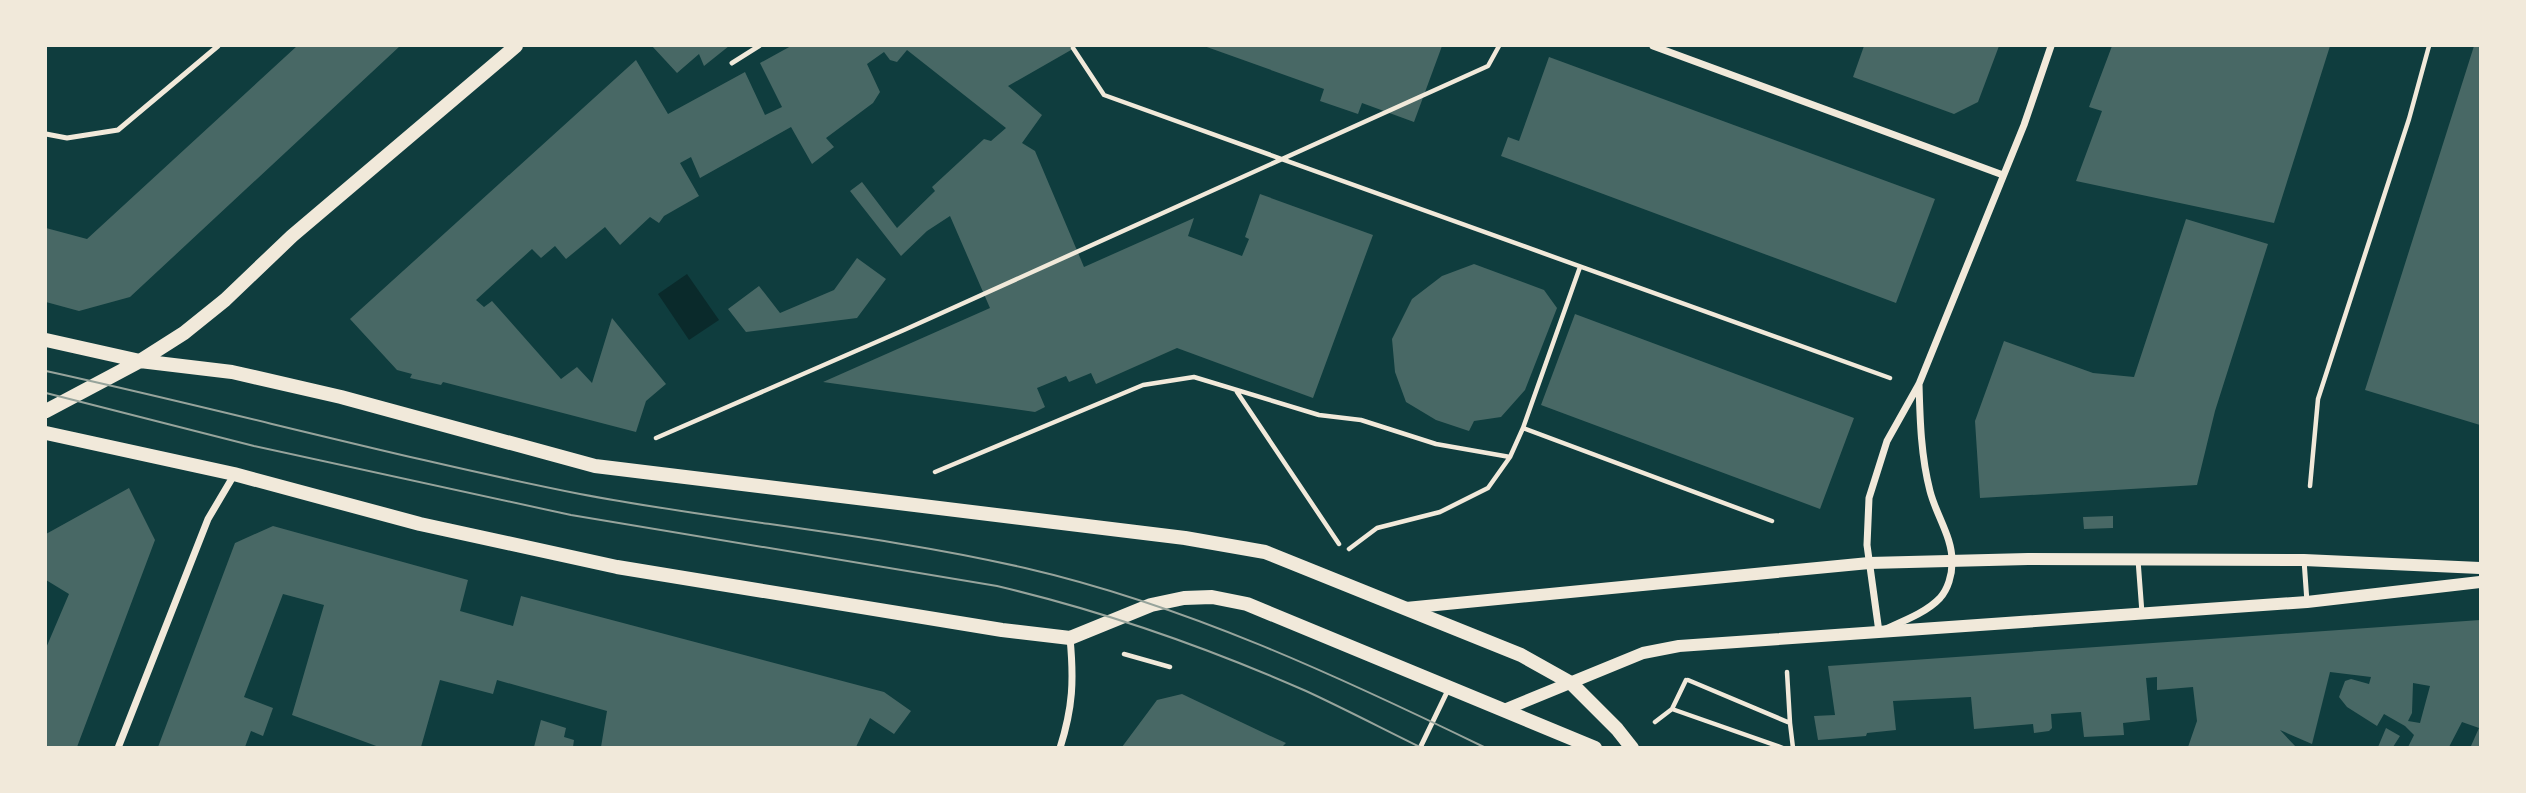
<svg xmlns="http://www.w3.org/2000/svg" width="2526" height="793" viewBox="0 0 2526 793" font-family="Figtree,sans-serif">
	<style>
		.water { fill: #0a2a2b }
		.building { fill: #486865; fill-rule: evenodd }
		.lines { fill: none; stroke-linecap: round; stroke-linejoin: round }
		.path { stroke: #f1e9da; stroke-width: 4.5 }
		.service { stroke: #f1e9da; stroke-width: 5 }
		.minor { stroke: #f1e9da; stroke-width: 7 }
		.tertiary { stroke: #f1e9da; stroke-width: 12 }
		.secondary { stroke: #f1e9da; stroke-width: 14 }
		.tram { stroke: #97a49c; stroke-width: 2 }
	</style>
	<rect width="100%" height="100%" fill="#0f3d3e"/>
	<path class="water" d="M687,274l32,46 -30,20 -31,-46z"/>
	<path class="building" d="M297,46h103l-270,251 -51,14 -33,-9v-74l41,11z
		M652,46h77l-25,20 -5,-12 -22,19z
		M791,46h287l-70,40 34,29 -20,28 13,8 49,116 110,-49 -6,18 54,20 7,-17 -4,-2 15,-43 113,41 -60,163 -136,-50 -81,36 -5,-11 -22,9 -3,-6 -29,12 8,19 -10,5 -212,-30 167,-74 -40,-92 -23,15 -26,25 -51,-65 12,-9 35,46 38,-37 -3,-4 52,-48 7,2 15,-13 -99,-78 -10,12 -7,-2 -6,-8 -17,12 13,28 -7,11 -47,35 8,9 -22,17 -21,-37 -91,51 -9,-21 -11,6 19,33 -35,20 -5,7 -9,-6 -30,28 -15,-18 -39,32 -11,-13 -14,12 -9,-9 -56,51 8,7 8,-6 69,78 16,-12 15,16 20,-65 54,66 -20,17 -10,31 -193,-50 -2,3 -31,-7 2,-4 -15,-4 -47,-51 286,-259 32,54 77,-42 20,43 17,-8 -22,-44z
		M1204,46h238l-28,76 -52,-19 -4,11 -38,-13 4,-12z
		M1864,46h135l-21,56 -24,12 -101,-37z
		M2112,46h218l-56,177 -198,-42 26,-70 -13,-4z
		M2474,46h6v379l-115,-35z
		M1549,57l386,142 -39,104 -395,-147 7,-19 11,4z
		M2186,219l82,25 -53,167 -18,74 -217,13 -5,-77 29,-80 89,32 41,4z
		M857,258l29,21 -29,39 -111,14 -18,-23 31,-23 21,27 54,-23z
		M1474,264l70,26 13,18 -32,82 -24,27 -27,4 -5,10 -33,-11 -30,-18 -11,-30 -3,-33 20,-40 30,-23z
		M1575,314l279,104 -34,91 -279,-104z
		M129,488l26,52 -78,207h-31v-99l23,-54 -23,-14v-46z
		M2113,516v12l-29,1 -1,-12z
		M273,526l195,54 -8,31 53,15 8,-30 363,96 27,19 -17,23 -24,-16 -14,29h-255l6,-36 -110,-31 -4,14 -53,-14 -19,67h-42l-87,-32 32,-110 -41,-11 -39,103 29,11 -10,28 -12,-5 -6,16h-87l77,-204z
		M2480,620v127l-9,-1 8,-18 -17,-6 -13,25h-41l6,-12 -9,-9 -21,-12 -7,12 -30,-19 -8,-10 6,-16 6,-2 18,5 2,-7 -41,-5 -18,72 -32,-14 16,17h-108l9,-26 -4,-34 -36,3v-13l-11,1 4,42 -27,3 1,12 -40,2 -3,-25 -30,2 1,14 -3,3 -15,2 -1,-9 -59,5 -3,-32 -78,4 3,29 -29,3 -1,3 -48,4 -4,-24 21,-1 -7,-49zM2413,683l17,3 -10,37 -12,-2 4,-8z
		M1182,694l82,39 22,10 -4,4h-160l35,-47z
		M541,720l25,8 -2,9 10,3 -1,7h-39z
		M2386,728l14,8 -7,11h-15z"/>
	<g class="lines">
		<path class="path" d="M1073,48l31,47 786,283
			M1237,392l102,152
			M1523,428l57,-161
			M656,438l248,-108 584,-264 11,-20
			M935,472l208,-87 51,-8 125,38 42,5 75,24 74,13 13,-29 249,93
			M2310,486l8,-87 91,-280 20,-73
			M1349,549l28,-21 63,-16 48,-24 22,-31
			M1124,654l46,13
			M1787,672l3,51
			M1688,680l102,43 3,25
			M1672,709l14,-29
			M1655,722l17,-13 111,39"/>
		<path class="service" d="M732,63l27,-17
			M46,134l21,4 51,-8 100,-84
			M2138,560l4,53
			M2304,560l3,42
			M1420,748l28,-58"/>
		<path class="minor" d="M1653,46l350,129
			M1919,384c1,37 2,72 11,107 6,24 23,47 22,72 0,12 -4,26 -12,35 -15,16 -42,25 -61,34l-12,-87 2,-47 18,-57 32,-57 105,-259 27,-79
			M118,748l90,-229 26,-44
			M1060,748c13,-41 14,-68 10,-110"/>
		<path class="tertiary" d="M1406,608l463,-45 159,-4 276,1 176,8
			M1504,710l139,-57 36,-7 628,-44 173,-20"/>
		<path class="secondary" d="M46,340l94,21 92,11 109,25 254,69 590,72 80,14 256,103 50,28 46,46 15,19
			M46,411l94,-50 44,-28 41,-33 67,-64 224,-190
			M46,433l188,41 186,50 197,43 385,63 68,8 81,-33 33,-7 28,-1 35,7 348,144"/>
		<path class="tram" d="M46,371c178,39 354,87 534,123 147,28 298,40 445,74 160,37 313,108 461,180
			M46,393l208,53 317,69 426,71c106,25 209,61 309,105 39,18 77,38 116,57"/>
	</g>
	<rect width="2526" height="793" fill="none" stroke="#f1e9da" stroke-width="94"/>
</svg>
